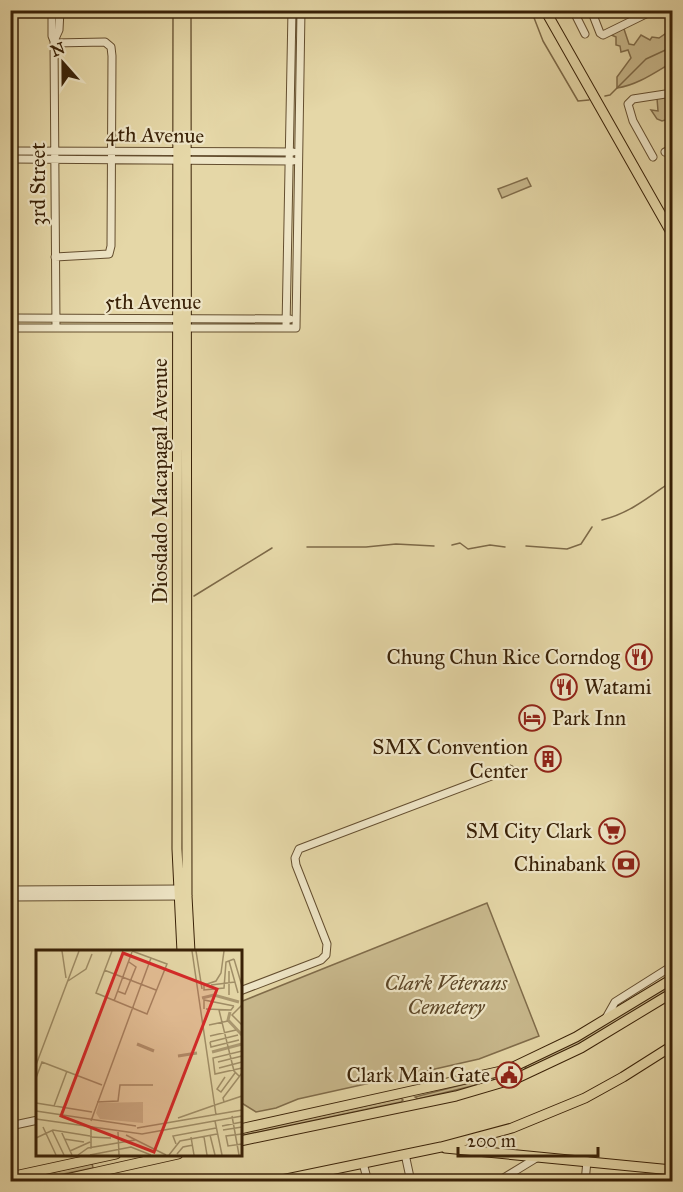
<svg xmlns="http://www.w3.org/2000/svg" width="683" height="1192" viewBox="0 0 683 1192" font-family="'IM FELL Great Primer',serif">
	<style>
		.green { fill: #c8b88c; stroke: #806c4a; stroke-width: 1.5 }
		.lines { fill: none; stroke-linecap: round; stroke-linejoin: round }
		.stream { stroke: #7d6947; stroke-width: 1.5 }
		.minor-casing { stroke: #644e2f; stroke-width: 9 }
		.major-casing { stroke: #392107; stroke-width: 11 }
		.minor { stroke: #eee5c6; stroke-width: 7 }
		.major { stroke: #e5d7a7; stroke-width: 9 }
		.labels { text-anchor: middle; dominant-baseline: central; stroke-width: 4.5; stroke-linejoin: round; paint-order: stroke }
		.street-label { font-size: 21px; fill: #392107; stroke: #eee5c6 }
		.poi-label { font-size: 21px; fill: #392107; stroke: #eee5c6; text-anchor: end }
		.park-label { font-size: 21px; font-style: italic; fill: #5d4728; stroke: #eee5c6 }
		.inset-river { fill: none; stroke: #ab9971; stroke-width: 3 }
		.inset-road { fill: none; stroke: #a08e67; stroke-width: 1.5 }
		.view { fill: #d62828; fill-opacity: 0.15; stroke: #d62828; stroke-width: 3 }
		.inset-edge { fill: none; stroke: #392107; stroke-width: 3 }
	</style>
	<rect width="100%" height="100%" fill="#e5d7a7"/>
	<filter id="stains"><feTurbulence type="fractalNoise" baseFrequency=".00333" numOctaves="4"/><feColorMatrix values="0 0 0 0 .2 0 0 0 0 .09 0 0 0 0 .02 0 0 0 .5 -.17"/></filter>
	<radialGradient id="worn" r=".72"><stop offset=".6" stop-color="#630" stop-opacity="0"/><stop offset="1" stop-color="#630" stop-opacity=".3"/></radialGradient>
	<path class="green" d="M623,26l6,18 5,1 7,-10 9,5 2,-3 7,1 6,-4 5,-1 2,2v31l-1,-3c-17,10 -34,22 -54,25v-11l14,-19 -3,-8 -7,2 -1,-6 -4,-1v-8l-7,-3z
		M667,95l2,16 3,7 -10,3 -5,-2 -6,-9 7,1 -1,-13z
		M527,178l4,8 -29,12 -4,-9z
		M487,903l52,133 -60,23 -66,15 -20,8 -5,-3 -90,20 -22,9 -20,4 -16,-10v-100z
		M672,981v7l-105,64 -42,17 1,-4c52,-22 99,-54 146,-84z
		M492,1077l2,2 -1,2 -75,18 -3,-2z
		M401,1098l2,2 -2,2 -161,34v-3z
		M92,1163l1,5 -64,13 -18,1z"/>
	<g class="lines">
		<path class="stream" d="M531,10l12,31 35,60 11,-1
			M605,96l5,-1 36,-36 26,-12
			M602,520c28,-7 47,-23 70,-39
			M452,545l8,-2 8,6 22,-4 15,2
			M526,546l41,3 14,-5 11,-17
			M307,547h59l30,-3 38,2
			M194,596l78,-48"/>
		<g class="minor-casing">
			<path id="minor" d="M52,10v26l2,5 2,286
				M573,10l12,24
				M591,10l9,23 3,2 51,-25
				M54,41l5,-11 1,-20
				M54,43l51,-1 6,5 1,9 -1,190 -2,8 -54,3
				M10,151l283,1
				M665,152l7,-3
				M653,157l-20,-36 -5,-17 5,-5 39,-6
				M10,159l283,2
				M10,318l280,1
				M10,328h286l5,-318
				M286,328l6,-318
				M10,890l171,-1
				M10,897l172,-1
				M240,991l81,-31 5,-5 1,-11 -31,-79 -1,-7 4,-9 211,-80
				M606,1018l9,-16 57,-36
				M10,1126l28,-6
				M405,1154l6,28
				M363,1163l5,19
				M497,1182l41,-25
				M585,1182l2,-21"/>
		</g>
		<g class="major-casing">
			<path id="major" d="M178,10l-1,839 5,103
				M186,10l1,886 3,56
				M545,10l127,224
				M509,1069l67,-32 96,-58
				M513,1080l68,-32 91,-55
				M240,1129l266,-59
				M240,1141l216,-45 54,-16
				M445,1148l227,22
				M10,1177l106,-23
				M53,1182l125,-28
				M272,1182l169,-35 71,-19 73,-30 38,-21 49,-31"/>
		</g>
		<use href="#minor" class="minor"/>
		<use href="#major" class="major"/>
	</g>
	<defs>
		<g id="restaurant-ring" transform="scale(1.35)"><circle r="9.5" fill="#eee5c6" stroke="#8f2418" stroke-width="1.5"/><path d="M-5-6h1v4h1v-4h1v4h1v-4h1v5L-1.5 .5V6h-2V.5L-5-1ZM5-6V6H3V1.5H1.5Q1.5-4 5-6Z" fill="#8f2418"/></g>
		<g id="hotel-ring" transform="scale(1.35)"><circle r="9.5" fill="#eee5c6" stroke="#8f2418" stroke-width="1.5"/><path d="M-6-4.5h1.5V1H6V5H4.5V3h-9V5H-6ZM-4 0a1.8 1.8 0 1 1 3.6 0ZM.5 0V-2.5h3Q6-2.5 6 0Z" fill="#8f2418"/></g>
		<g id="building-ring" transform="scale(1.35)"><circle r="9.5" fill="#eee5c6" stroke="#8f2418" stroke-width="1.5"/><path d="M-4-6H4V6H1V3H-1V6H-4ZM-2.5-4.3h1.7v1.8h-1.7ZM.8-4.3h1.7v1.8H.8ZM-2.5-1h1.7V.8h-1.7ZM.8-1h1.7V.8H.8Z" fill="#8f2418"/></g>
		<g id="supermarket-ring" transform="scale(1.35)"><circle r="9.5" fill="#eee5c6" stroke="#8f2418" stroke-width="1.5"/><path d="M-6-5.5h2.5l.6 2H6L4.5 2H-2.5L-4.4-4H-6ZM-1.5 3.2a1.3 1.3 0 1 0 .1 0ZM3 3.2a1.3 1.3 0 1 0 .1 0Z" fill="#8f2418"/></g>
		<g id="bank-ring" transform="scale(1.35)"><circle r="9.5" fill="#eee5c6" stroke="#8f2418" stroke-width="1.5"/><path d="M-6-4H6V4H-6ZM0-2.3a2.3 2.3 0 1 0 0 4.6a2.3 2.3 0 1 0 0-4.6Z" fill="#8f2418"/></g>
		<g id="civic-ring" transform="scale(1.35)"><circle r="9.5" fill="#eee5c6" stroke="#8f2418" stroke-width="1.5"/><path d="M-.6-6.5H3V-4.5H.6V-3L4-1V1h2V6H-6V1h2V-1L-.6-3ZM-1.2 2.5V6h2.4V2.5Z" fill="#8f2418"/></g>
	</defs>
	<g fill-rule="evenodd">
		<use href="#restaurant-ring" x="639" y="657"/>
		<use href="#restaurant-ring" x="564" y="687"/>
		<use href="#hotel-ring" x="532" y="718"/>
		<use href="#building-ring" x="548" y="759"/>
		<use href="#supermarket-ring" x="612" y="831"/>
		<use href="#bank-ring" x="626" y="864"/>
		<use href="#civic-ring" x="509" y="1075"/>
	</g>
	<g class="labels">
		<g class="street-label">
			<text transform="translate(155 135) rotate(1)">4th Avenue</text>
			<text transform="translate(38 184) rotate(-90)">3rd Street</text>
			<text x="153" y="302">5th Avenue</text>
			<text transform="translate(160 481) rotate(-90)">Diosdado Macapagal Avenue</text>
		</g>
		<g class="poi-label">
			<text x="620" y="657">Chung Chun Rice Corndog</text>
			<text x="584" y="687" text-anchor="start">Watami</text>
			<text x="552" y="718" text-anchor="start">Park Inn</text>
			<text x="528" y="747">SMX Convention<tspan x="528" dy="24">Center</tspan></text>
			<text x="592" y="831">SM City Clark</text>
			<text x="606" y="864">Chinabank</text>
			<text x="490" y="1075">Clark Main Gate</text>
		</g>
		<g class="park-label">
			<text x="446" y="983">Clark Veterans<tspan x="446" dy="24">Cemetery</tspan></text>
		</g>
	</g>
	<g transform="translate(36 950)">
		<rect width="206" height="206" fill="#e5d7a7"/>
		<path d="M107,152v21l-43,-4 -4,-6 3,-10z" fill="#c8b88c"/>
		<path class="inset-river" d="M166,48l12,-3 25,7M194,62l-2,8 14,15M101,94l17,7M176,102l30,-8M142,106l19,-3"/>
		<path class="inset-road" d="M26,1l4,27M76,1l-16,42 51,21 20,-50 -16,-6M156,1l24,164M160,1l6,38M188,1l-3,22 -5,8 -12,4v5l20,-2 2,-26 8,-3M198,9l8,27M193,11l9,32M68,20l52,20M193,21v24M32,31l18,-12 6,-15M175,35l24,-3M81,41l8,3 11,-27 -7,-5M78,51l18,-49M206,55l-10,10 10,10M168,59v-9l30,6M170,59l25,1 3,-4M183,60l15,61 5,5M173,75l19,-4M174,86l26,-6M174,92l1,5 28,-7M174,92l28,-7M206,101l-29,7 2,16 27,-6M182,112l24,-6M0,115l43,-114M183,118l23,-6M189,127l-8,12 4,3 14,-19M0,128l6,-16 60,23M61,152l21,-1 2,-16h33M188,152l-1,-4 19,-25M0,153l56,9M179,155l27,-9M18,156l13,-35M0,161l100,15M196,166l7,39M142,168l37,-13M0,169l106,15 100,-18M55,171l60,-163 -19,-7M179,171l7,34M186,176l20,-4M7,177l13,28M101,178l105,-18M16,180l12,25M187,180l19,-3M25,181l11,24M82,182l1,23M206,184l-16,2 2,10 14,-2M90,185l40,20M174,185l5,20M54,187l21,1M155,187l3,18M168,187l3,18M0,188l17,-8 37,6M28,189l20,3M140,194l-3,-8 43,-8M55,199v-21M34,201l20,-9M141,204l6,-7 10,-2M42,205l10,-7 47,-8M54,205l41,-8 20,8M133,205l11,-14 37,-7"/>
		<path class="view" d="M87,3l94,36 -63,163 -93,-36z"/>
		<rect width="206" height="206" class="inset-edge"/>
	</g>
	<rect width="683" height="1192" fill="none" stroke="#e5d7a7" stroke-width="36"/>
	<rect x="12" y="12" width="659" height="1168" fill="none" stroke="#392107" stroke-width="3"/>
	<rect x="18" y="18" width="647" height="1156" fill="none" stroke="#392107" stroke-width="1.5"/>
	<g transform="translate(63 63) rotate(339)" stroke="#eee5c6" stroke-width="4.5" paint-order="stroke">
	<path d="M0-4.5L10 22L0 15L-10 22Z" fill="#392107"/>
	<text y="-9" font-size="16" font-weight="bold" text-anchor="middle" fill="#392107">N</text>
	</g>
	<path d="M458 1147v9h140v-9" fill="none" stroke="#392107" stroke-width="3"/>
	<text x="467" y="1147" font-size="18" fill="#392107" stroke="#eee5c6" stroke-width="4.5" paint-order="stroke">200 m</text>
	<rect width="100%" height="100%" filter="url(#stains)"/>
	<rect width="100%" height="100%" fill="url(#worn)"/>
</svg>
